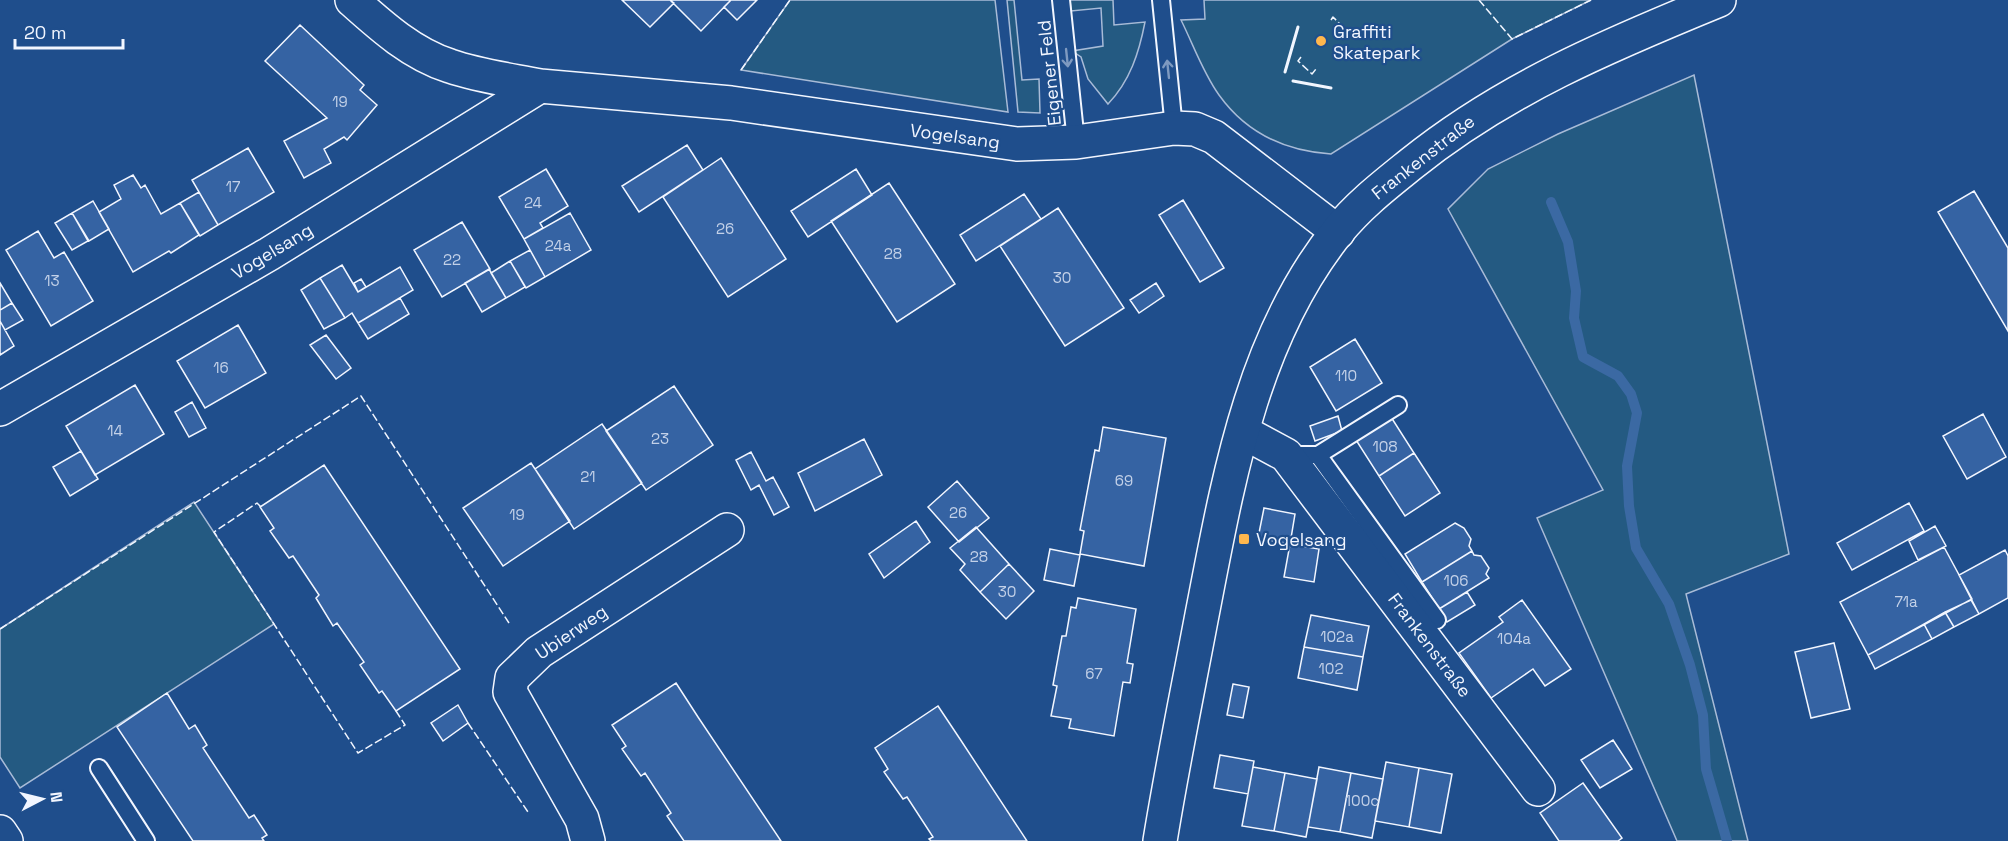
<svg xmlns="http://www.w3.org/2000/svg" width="2008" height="841" viewBox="0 0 2008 841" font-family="'Space Grotesk',sans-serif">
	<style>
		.green { fill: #245a82; stroke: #a8bbd7; stroke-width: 1.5 }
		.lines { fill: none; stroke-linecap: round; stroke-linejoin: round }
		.stream { stroke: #3b69a3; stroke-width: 10 }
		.building { fill: #3563a3; stroke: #f2f6ff; stroke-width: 1.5 }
		.lane-casing { stroke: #f2f6ff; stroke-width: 20 }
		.street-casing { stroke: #f2f6ff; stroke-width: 36 }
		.secondary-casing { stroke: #f2f6ff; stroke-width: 36 }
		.lane { stroke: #1f4e8c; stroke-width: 16 }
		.street { stroke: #1f4e8c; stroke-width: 33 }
		.secondary { stroke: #1f4e8c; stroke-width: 33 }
		.fence { stroke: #f2f6ff; stroke-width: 1.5; stroke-dasharray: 8 3; stroke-linecap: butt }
		.wall { stroke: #f2f6ff; stroke-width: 3 }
		.oneway { stroke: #7e9ac0 }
		.poi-dot { fill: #ffb74d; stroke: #1f4e8c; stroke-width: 2 }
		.labels { text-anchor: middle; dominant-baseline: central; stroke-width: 4.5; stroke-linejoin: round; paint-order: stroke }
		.number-label { font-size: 15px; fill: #c3d1e8 }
		.poi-label { font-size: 18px; fill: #f2f6ff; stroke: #1f4e8c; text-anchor: start }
		.street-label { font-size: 18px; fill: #f2f6ff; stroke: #1f4e8c }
	</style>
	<rect width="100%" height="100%" fill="#1f4e8c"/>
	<path class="green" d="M790,0h205l13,112 -267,-42z
		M1007,0h7l8,80 17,-1 1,34 -22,-1z
		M1070,0h43l1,25 31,-3c-6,31 -15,59 -37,82l-20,-25 -7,-22 -9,-6 31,-5 -2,-38 -30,3z
		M1204,0h387l-79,39 -181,115c-46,-3 -84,-20 -112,-59 -16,-22 -26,-51 -38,-75l24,-1z
		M1694,75l95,479 -103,40 62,247h-71l-140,-323 66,-28 -155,-281 40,-40 70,-35z
		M194,502l80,122 -254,164 -20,-31v-128z"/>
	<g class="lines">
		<path class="stream" d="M1551,202l17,40 8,49 -2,27 9,39 35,19 13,18 6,19 -10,53 2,40 7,42 33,56 21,61 13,50 3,54 21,72"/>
	</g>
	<path class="building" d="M622,0h48l4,3 -24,24z
		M670,0h61l-30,31z
		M731,0h26l-20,20 -13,-13z
		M300,25l64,60 -4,5 17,15 -30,35 -3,-3 -20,12 7,14 -27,15 -20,-37 43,-23 -62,-57z
		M687,145l16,25 -64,42 -17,-26z
		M248,148l26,44 -56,33 -26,-45z
		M721,158l65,101 -58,38 -65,-100z
		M546,169l22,37 -28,17 3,5 -19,11 -25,-42z
		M856,169l16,26 -64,42 -17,-26z
		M133,175l8,13 4,-3 16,29 19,-11 19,32 -28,18 -2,-2 -36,21 -34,-60 22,-13 -7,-14z
		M889,183l66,101 -58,38 -66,-101z
		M1974,191l34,57v83l-70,-119z
		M199,192l19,33 -18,11 -20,-33z
		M1024,194l17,25 -65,42 -16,-26z
		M1183,200l41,68 -24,14 -41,-67z
		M93,201l16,28 -20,12 -17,-28z
		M1058,208l66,100 -59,38 -65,-100z
		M72,213l16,28 -16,9 -17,-27z
		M570,213l21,37 -46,27 -21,-38z
		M462,222l28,47 -48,28 -28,-47z
		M38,231l16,27 10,-6 29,49 -42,25 -45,-76z
		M530,250l15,27 -19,11 -16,-27z
		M510,261l15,26 -19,11 -15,-25z
		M342,265l16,27 42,-25 13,23 -55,33 -6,-10 -7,5 -25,-40z
		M489,269l17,29 -24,14 -17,-29z
		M320,278l25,40 -21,11 -23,-39z
		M361,279l5,8 -8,5 -4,-9z
		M0,283l12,20 -12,7z
		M1156,283l8,13 -25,17 -9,-13z
		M400,298l9,16 -41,25 -10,-16z
		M12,303l11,17 -18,10 -5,-9v-11z
		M0,321l14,25 -14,9z
		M238,325l28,48 -61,35 -28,-47z
		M326,335l25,33 -15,11 -26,-34z
		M1355,339l27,44 -46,28 -26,-44z
		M135,385l29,49 -69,41 -29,-49z
		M674,386l39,59 -67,45 -40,-59z
		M192,402l14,26 -17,9 -14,-25z
		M1983,414l23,43 -39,22 -24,-43z
		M1338,416l4,15 -27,10 -5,-15z
		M1391,417l23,36 -35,23 -23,-36z
		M602,424l40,59 -68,46 -39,-60z
		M1103,427l63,11 -22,128 -64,-12 4,-23 -4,-1 15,-80 4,1z
		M864,439l18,36 -67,36 -17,-38z
		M81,451l17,28 -28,17 -17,-29z
		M751,452l15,29 7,-4 16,30 -15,8 -15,-30 -8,5 -15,-30z
		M1414,453l26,40 -35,23 -26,-40z
		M531,463l39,58 -67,45 -40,-58z
		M324,465l136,204 -64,42 -14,-20 -3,2 -19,-28 4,-3 -27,-39 -4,3 -17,-28 3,-3 -26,-39 -4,2 -19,-27 4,-3 -14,-21z
		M957,481l32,37 -30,24 -31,-35z
		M1909,503l15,28 -72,39 -15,-27z
		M1264,508l31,6 -5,30 -32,-6z
		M916,521l14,21 -46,36 -15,-24z
		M1455,523l9,5 7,11 -2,7 3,5 -50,31 -17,-28z
		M1935,526l11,20 -28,14 -9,-19z
		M976,527l33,37 -29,28 -20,-22 5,-6 -15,-16z
		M1290,544l29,5 -5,33 -30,-5z
		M1944,547l28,52 -104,56 -28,-53z
		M1050,549l30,6 -6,31 -30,-6z
		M2005,550l3,6v42l-29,16 -20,-39z
		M1472,551l2,4 7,1 8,12 -3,6 3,4 -50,31 -17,-27z
		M1009,564l25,27 -28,28 -26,-27z
		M1467,592l8,13 -28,17 -8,-13z
		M1078,598l58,11 -9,54 6,1 -3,19 -7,-1 -9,54 -45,-8 2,-9 -20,-3 6,-30 -4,-1 9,-49h4l5,-29 5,1z
		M1522,600l49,69 -26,17 -12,-17 -42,29 -32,-45 44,-31 -4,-5z
		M1971,600l8,14 -25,13 -9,-15z
		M1945,612l9,15 -22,12 -8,-15z
		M1311,615l58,11 -6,31 -59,-10z
		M1924,624l8,15 -57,30 -7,-14z
		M1834,643l16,66 -39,9 -16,-66z
		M1304,647l59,10 -6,33 -59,-12z
		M676,683l22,34 83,124h-97l-17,-25 4,-3 -26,-40 -4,3 -19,-27 4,-3 -14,-21z
		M1233,684l16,3 -6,31 -16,-3z
		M167,693l22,36 6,-4 12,20 -4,3 46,70 5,-3 13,20 -5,3 2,3h-71l-76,-114z
		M458,705l10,18 -25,18 -12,-18z
		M938,706l22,33 67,102h-96l-2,-2 4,-2 -26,-40 -4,2 -19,-27 4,-3 -13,-21z
		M1613,740l19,29 -32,19 -19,-28z
		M1220,755l34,6 -6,33 -34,-6z
		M1386,762l33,6 -10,59 -34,-6z
		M1253,767l32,6 -11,58 -32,-5z
		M1319,767l32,6 -11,59 -32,-5z
		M1419,768l33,6 -11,59 -32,-6z
		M1285,773l32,6 -11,58 -32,-6z
		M1351,773l32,6 -11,59 -32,-6z
		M1583,783l39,55 -4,3h-59l-19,-28z"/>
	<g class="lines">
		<g class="lane-casing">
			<path id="lane" d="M1061,0l15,142
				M1161,0l13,128
				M1286,455h32l119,165
				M1318,455l80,-50
				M99,768l47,73"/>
		</g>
		<g class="street-casing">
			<path id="street" d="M352,0c29,26 60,54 98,66 29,10 60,14 90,20
				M0,409l269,-155 271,-168 191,17 286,41 59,-2 98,-14 21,1 19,8 124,95
				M1243,432l43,23 252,334
				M0,832l6,9
				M588,841l-6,-22 -72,-127 2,-14 27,-26 188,-122"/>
		</g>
		<g class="secondary-casing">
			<path id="secondary" d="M1160,841c12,-74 27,-147 41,-221 26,-133 49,-280 137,-389 21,-26 47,-46 73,-67 93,-75 198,-119 308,-164"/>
		</g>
		<use href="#lane" class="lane"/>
		<use href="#street" class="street"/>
		<use href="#secondary" class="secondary"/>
		<path class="fence" d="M1479,0l33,39 79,-39
			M1331,20l2,-3 15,15 -3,3
			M1301,57l-3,4 14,13 4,-5
			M741,70l49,-70
			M261,507l-4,-4 -43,29 144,221 47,-28 -9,-14
			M0,629l361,-233 148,227
			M468,723l60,89"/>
		<path class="wall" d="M1285,72l13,-45
			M1293,81l38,7"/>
	</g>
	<defs><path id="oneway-shaft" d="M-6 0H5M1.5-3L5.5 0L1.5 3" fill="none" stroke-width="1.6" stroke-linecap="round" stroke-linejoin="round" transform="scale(1.5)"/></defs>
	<g class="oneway">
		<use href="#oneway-shaft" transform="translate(1067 58) rotate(84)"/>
		<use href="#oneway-shaft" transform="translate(1168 69) rotate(-96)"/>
	</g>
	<g class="poi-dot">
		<circle cx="1321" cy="41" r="6"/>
		<rect x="1238" y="533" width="12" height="12" rx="3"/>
	</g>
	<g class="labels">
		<g class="number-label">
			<text x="340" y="101">19</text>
			<text x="233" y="186">17</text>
			<text x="533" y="202">24</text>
			<text x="725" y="228">26</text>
			<text x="558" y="245">24a</text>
			<text x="893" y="253">28</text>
			<text x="452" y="259">22</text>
			<text x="1062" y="277">30</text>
			<text x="52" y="280">13</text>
			<text x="221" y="367">16</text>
			<text x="1346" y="375">110</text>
			<text x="115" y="430">14</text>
			<text x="660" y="438">23</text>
			<text x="1385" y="446">108</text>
			<text x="588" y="476">21</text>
			<text x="1124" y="480">69</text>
			<text x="958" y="512">26</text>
			<text x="517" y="514">19</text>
			<text x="979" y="556">28</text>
			<text x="1456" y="580">106</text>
			<text x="1007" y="591">30</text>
			<text x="1906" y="601">71a</text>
			<text x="1337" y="636">102a</text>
			<text x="1514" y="638">104a</text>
			<text x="1331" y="668">102</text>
			<text x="1094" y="673">67</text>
			<text x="1362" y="800">100c</text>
		</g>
		<g class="poi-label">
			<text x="1333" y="31">Graffiti<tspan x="1333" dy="21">Skatepark</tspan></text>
			<text x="1256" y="539">Vogelsang</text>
		</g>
		<g class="street-label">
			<text transform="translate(1049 73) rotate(-96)">Eigener Feld</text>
			<text transform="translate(955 136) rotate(8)">Vogelsang</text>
			<text transform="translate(1423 157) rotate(-38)">Frankenstraße</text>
			<text transform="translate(272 251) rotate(-31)">Vogelsang</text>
			<text transform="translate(571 632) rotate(-34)">Ubierweg</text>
			<text transform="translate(1430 645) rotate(53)">Frankenstraße</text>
		</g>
	</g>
	<g transform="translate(42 799) rotate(83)" stroke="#1f4e8c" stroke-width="4.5" paint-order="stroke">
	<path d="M0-4.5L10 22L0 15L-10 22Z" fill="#f2f6ff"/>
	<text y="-9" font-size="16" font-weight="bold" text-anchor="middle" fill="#f2f6ff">N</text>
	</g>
	<path d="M15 39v9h108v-9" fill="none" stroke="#f2f6ff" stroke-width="3"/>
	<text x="24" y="39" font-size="18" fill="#f2f6ff" stroke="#1f4e8c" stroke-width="4.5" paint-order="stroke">20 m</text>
</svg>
